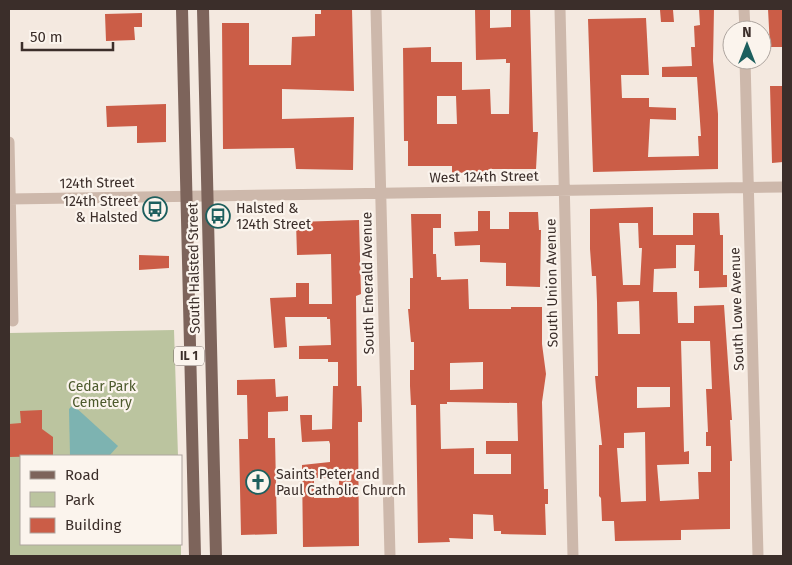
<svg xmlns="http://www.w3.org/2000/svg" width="792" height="565" viewBox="0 0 792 565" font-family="'Fira Sans',sans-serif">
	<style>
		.green { fill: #bbc49f }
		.water { fill: #7db3b1 }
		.building { fill: #cb5d47; fill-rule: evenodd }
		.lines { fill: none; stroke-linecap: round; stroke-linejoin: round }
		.street { stroke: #cdb8ab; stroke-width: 11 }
		.primary { stroke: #7d645b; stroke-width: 12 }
		.labels { text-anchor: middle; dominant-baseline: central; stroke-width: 4.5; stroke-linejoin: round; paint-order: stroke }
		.shield { fill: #fbf4ed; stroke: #756964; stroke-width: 1 }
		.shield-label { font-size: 12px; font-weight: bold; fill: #3b2e2a }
		.street-label { font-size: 14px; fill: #3b2e2a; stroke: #fbf4ed }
		.poi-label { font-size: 14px; fill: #3b2e2a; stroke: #fbf4ed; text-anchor: start }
		.park-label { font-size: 14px; fill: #4d5a2d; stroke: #fbf4ed }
	</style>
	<rect width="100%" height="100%" fill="#f4e9e0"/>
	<path class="green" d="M174,330l4,126h-157v88h160v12h-172v-223z"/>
	<path class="water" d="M73,405l45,41 -9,10h-39l-1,-47z"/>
	<path class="building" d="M321,9h31l2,82 -72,-2v30l72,-2 -1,53 -57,-1 -2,-21 -71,1 -1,-126h27v42h42l1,-28 23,-1v-22h6z
		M475,9h15v19l21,-1v-18h19l3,123h5l-2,37h-46v3l-38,1v-7h-44v-25h-4l-1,-93 28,-1v15h31v28l28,-1 1,25h18l1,-51h-4v-4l-30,1zM437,96h19l1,28h-20z
		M699,9h15l-1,52 5,53v55l-125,3 -5,-153 58,-1 3,57h-28l1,23h27v9l27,1v12l-26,-1 -2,38 51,-1 -1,-20h3l-4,-59h-35v-10l30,-1 -1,-19h4l-1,-21 6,-1z
		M768,9h15v38h-13z
		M660,10h13l1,12h-13z
		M142,13v14h-8l1,13 -29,1 -1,-27z
		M770,86h13v76l-11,1z
		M166,104v38l-29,1v-17l-30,1 -1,-21z
		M653,207v28h40v-22h26l1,22h3v40h4v12l-28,1v-17h-5l1,-26h-19v23l-22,1 -1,23h24l1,31h16v-17l30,-1 8,115h-2l2,41h-2v68l-49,1v10l-66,1 -1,-20h-12l-1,-23 -2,-2v-51h3l-6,-57 -1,-12h3l-1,-74 -1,-26h-4l-2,-27v-40zM619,223h19l1,25h3l-2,37h-17zM639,301l1,33h-22l-1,-32zM681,341h29l2,48h-6l2,43h-2v14h5v26h-13l1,27 -39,2 -3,-36 32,-1v-13l-5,1zM637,387h33v20l-33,1zM645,432l1,69 -25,1 -4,-54h7v-15z
		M478,211h12v18h19v-17h29l1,18h2l-1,57 -34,-1v-23l-26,-1v-17l-25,1 -1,-14 24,-1z
		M411,214h30v14h-8v26h3l1,23h4v3l27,-1 1,30h42v-2h31v37l4,30 -4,28 2,87h4v15h-3l1,31 -45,-1v-3h-7l-1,-16 -20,-1v25l-24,-1 1,4 -32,1 -2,-138h-5l-1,-19v-16h4v-28h-3l-3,-33h2v-31h3zM483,362v27l-33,1v-27zM447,402l70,1 1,38h-32v13h25v20h-37v-26l-33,1 -1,-45h7z
		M359,220l2,74 -5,2 1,90h4l1,25v11h-4l1,124 -56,1 -1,-82 28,-3v-18l-1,-3 -27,1 -2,-27h12v15l20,-1 1,-43h5v-24h-10v-3h-29v-13l32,-1 -1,-26h-3v-2h-42l2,30 -13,1 -4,-50 26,-1v-14h13v21h23l-1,-50 -34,1 -1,-33zM339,477v21h-25v-20z
		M139,255l30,1v12l-30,2z
		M275,379l1,18 12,-1v15l-20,1v26h7l2,96 -36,1 -2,-96h9l-1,-44h-10v-15z
		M42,410v19l11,8v19l-44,1v-33l12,-1 -1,-12z"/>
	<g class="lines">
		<path class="street" d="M376,9l14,547
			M560,9l13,547
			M744,9l1,21
			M745,60l13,496
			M9,142l4,179
			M9,199l774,-12"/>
		<path class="primary" d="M182,9l13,547
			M203,9l13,547"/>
	</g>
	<defs>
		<g id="bus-ring" transform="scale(1.25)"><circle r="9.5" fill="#fbf4ed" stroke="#1d5f5e" stroke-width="1.5"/><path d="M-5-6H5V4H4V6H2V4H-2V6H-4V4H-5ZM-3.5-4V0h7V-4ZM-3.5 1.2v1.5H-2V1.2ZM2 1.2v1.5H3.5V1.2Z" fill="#1d5f5e"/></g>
		<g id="church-ring" transform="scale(1.25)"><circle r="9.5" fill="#fbf4ed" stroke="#1d5f5e" stroke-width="1.5"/><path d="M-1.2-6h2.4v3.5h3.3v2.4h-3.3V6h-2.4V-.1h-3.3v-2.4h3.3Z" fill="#1d5f5e"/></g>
	</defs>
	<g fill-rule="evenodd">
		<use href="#bus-ring" x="155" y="209"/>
		<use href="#bus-ring" x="218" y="216"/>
		<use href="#church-ring" x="258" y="482"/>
	</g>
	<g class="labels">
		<rect class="shield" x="174" y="346.5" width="30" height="19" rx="4"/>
		<g class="shield-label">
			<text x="189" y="356">IL 1</text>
		</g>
		<g class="street-label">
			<text transform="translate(484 177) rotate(-1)">West 124th Street</text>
			<text transform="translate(97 183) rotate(-1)">124th Street</text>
			<text transform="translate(194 268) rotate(-91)">South Halsted Street</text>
			<text transform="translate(368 283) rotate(-91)">South Emerald Avenue</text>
			<text transform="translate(552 283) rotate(-91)">South Union Avenue</text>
			<text transform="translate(737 309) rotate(-92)">South Lowe Avenue</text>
		</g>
		<g class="poi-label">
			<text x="138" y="201" text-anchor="end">124th Street<tspan x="138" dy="16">&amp; Halsted</tspan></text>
			<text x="236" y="208">Halsted &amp;<tspan x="236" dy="16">124th Street</tspan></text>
			<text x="276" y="474">Saints Peter and<tspan x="276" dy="16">Paul Catholic Church</tspan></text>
		</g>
		<g class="park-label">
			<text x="102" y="386">Cedar Park<tspan x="102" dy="16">Cemetery</tspan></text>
		</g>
	</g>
	<rect width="792" height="565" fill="none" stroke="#3b2e2a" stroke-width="20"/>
	<rect x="20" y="455" width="162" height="90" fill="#fbf4ed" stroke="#aea59f"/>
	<rect x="30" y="471" width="25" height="8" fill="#7d645b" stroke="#aea59f"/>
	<text x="65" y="480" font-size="15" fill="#3b2e2a">Road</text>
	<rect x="30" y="492" width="25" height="15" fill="#bbc49f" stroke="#aea59f"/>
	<text x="65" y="505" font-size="15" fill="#3b2e2a">Park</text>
	<rect x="30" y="518" width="25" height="15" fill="#cb5d47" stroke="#aea59f"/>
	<text x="65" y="530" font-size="15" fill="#3b2e2a">Building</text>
	<g transform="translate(747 45)"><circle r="24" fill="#fbf4ed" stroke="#aea59f"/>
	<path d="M0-4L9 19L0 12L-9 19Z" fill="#1d5f5e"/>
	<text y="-8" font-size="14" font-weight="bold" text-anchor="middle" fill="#3b2e2a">N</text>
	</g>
	<path d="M22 42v8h91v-8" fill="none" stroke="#3b2e2a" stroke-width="2.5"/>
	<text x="30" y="42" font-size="15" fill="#3b2e2a" stroke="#fbf4ed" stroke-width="4" paint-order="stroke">50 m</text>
</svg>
